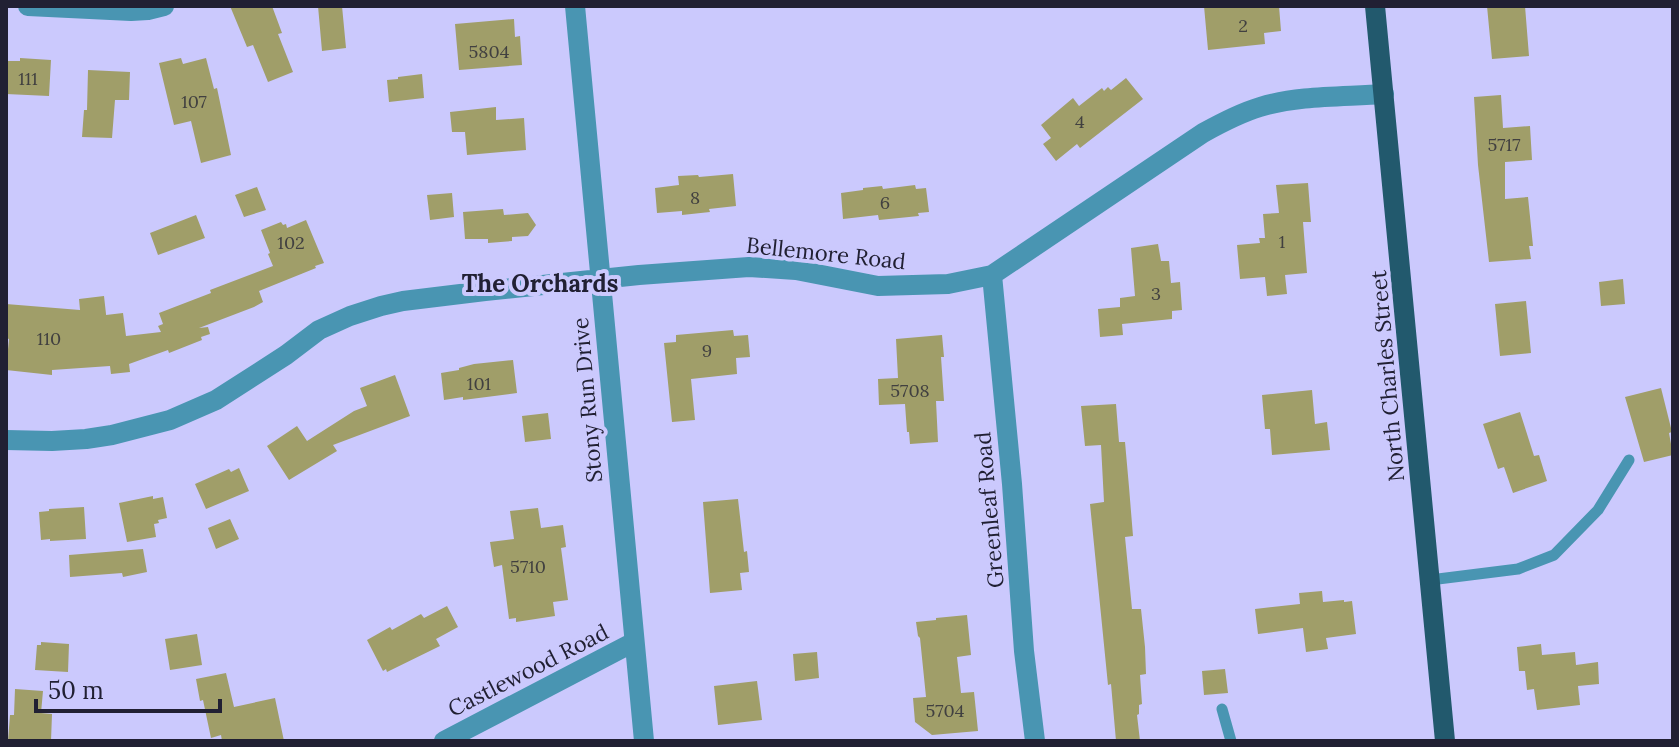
<svg xmlns="http://www.w3.org/2000/svg" width="1679" height="747" viewBox="0 0 1679 747" font-family="Lora,serif">
	<style>
		.building { fill: #a09e69 }
		.lines { fill: none; stroke-linecap: round; stroke-linejoin: round }
		.service { stroke: #4995b2; stroke-width: 11 }
		.minor { stroke: #4995b2; stroke-width: 20 }
		.primary { stroke: #22596d; stroke-width: 20 }
		.labels { text-anchor: middle; dominant-baseline: central; stroke-width: 8; stroke-linejoin: round; paint-order: stroke }
		.number-label { font-size: 18px; fill: #414040 }
		.street-label { font-size: 22px; fill: #212033; stroke: #cbc9fd }
		.neighbourhood-label { font-size: 24px; font-weight: bold; fill: #212033; stroke: #cbc9fd }
	</style>
	<rect width="100%" height="100%" fill="#cbc9fd"/>
	<path class="building" d="M230,6h42l10,27 -4,1 15,38 -25,10 -15,-37 -6,2z
		M318,6h24l4,42 -24,3z
		M1204,6h75l2,25 -17,2 1,11 -57,6z
		M1487,6h38l4,50 -37,3z
		M514,19l1,18 5,-1 2,29 -63,5 -4,-46z
		M20,58l31,2 -2,36 -43,-2v-33h14z
		M181,58l2,6 23,-6 8,31 3,-1 14,67 -30,8 -10,-42 -17,4 -15,-62z
		M88,70l42,2 -1,28h-14l-3,38 -30,-1 2,-27h3z
		M422,74l2,24 -35,4 -2,-22 11,-1v-2z
		M1126,78l17,21 -63,49 -3,-4 -21,17 -13,-17 8,-6 -10,-13 32,-27 6,8 23,-18 2,3 4,-4 3,3z
		M1501,95l2,33 27,-2 2,34 -27,2v37l23,-2 5,49h-4l2,13 -42,3 -11,-97 -4,-68z
		M496,107v13l28,-2 2,32 -59,5 -2,-23h-13l-2,-20z
		M733,174l3,32 -27,3 1,3 -28,3v-4l-25,2 -2,-25 24,-3 -1,-9 20,-1 1,2z
		M1308,183l3,39h-8l4,51 -22,2 2,19 -20,2 -2,-19 -25,2 -3,-34 23,-2 -1,-5h6l-2,-24 16,-1 -3,-28z
		M915,185l1,4 10,-1 3,24 -11,1 1,3 -40,4 -1,-5 -35,4 -2,-26 22,-3v-2l19,-2 1,3z
		M257,187l9,23 -22,7 -9,-22z
		M452,193l2,24 -24,3 -3,-25z
		M503,209l1,6 24,-2 8,12 -8,11 -16,1v4l-24,2v-4h-23l-2,-27z
		M196,215l9,23 -47,17 -8,-22z
		M306,220l18,43 -9,3 1,2 -57,23 4,11 -9,5 -55,21 9,-1 2,7 -9,3 1,3 -33,13 -1,-3 -39,14 1,8 -19,2 -1,-8 -58,4v5l-46,-5 3,-31 -3,-1v-34l74,6 -1,-11 25,-3 4,36 -2,-17 17,-2 3,23 35,-4 -3,-6 5,-2 -4,-11 52,-20 -1,-3 63,-24 -5,-12 2,-1 -9,-23 20,-8 2,3 3,-1 1,4z
		M1158,244l3,17h8l2,22 9,-1 2,28 -10,1v8l-50,5 1,11 -23,2 -2,-28 22,-2v-9l15,-2 -4,-48z
		M1623,279l2,25 -24,2 -2,-24z
		M1526,301l5,52 -31,3 -5,-52z
		M733,330l1,6 14,-1 2,22 -14,1 1,16 -46,5 4,41 -23,2 -8,-79 12,-1v-7z
		M942,335l2,22h-3l3,44h-8l2,41 -28,2 -1,-12h-2l-2,-28 -26,1 -1,-26 20,-1 -2,-39z
		M513,360l4,33 -54,7v-3l-19,3 -3,-27 18,-3v-2l15,-4z
		M395,375l15,41 -77,29 4,6 -48,29 -22,-34 30,-20 10,15 47,-30 13,-5 -7,-18z
		M1661,388l11,44 -3,1 4,22 -29,7 -19,-65z
		M1312,390l3,34 12,-2 3,28 -58,5 -2,-26h-5l-3,-34z
		M1116,404l3,38h6l4,45 4,49 -8,1 7,72h9l4,38 1,27 -6,1 2,29 -3,1v9l-2,1 3,26h-24l-5,-57 -3,1 -18,-181 14,-2 -3,-57 -16,1 -4,-40z
		M1520,412l14,44 5,-1 8,26 -34,12 -9,-26 -6,2 -15,-45z
		M548,413l3,26 -26,3 -3,-26z
		M239,468l10,23 -43,18 -11,-25 34,-15 2,3z
		M153,496v3l10,-2 4,21 -9,2 1,3 -5,1 2,13 -29,5 -8,-39z
		M738,499l6,53 3,-1 2,21 -9,1 2,17 -32,3 -7,-91z
		M84,507l2,32 -36,2v-2l-9,1 -2,-28 10,-1v-2z
		M538,508l3,20 22,-3 3,22 -5,1 7,52 -15,2 2,14 -39,6v-4l-7,1 -7,-54 -8,2 -4,-25 24,-3 -4,-28z
		M230,519l9,20 -23,10 -8,-21z
		M143,549l4,23 -24,5 -1,-4 -52,4 -1,-22z
		M1322,591l1,11 21,-2v2l8,-1 4,33 -30,4 2,11 -22,3 -3,-24 -45,6 -3,-25 45,-5 -1,-11z
		M447,606l11,21 -22,12 4,7 -53,26 -1,-3 -3,2 -16,-31 23,-13 2,3 29,-16 3,4z
		M967,615l4,40 -14,2 4,36 13,-1 4,39 -46,4 -17,-13 -2,-24 13,-1 -6,-59 -2,-2 -2,-14 20,-2v-2z
		M197,634l5,31 -32,5 -5,-31z
		M41,642l28,2 -1,28 -33,-2 2,-25h4z
		M1541,644l1,11 33,-3 1,13 22,-3 1,22 -21,2 2,19 -43,5 -3,-21 -7,1 -2,-19h-6l-2,-24z
		M817,652l2,26 -24,3 -2,-27z
		M1225,669l3,24 -24,2 -2,-24z
		M226,673l8,34 41,-9 9,43h-62l-1,-6 -10,3 -8,-38 -3,1 -4,-22z
		M757,681l5,39 -44,5 -4,-39z
		M15,689l28,2 -2,22 11,1 -1,27h-43l2,-26h4z"/>
	<g class="lines">
		<path class="service" d="M1430,580l88,-11 36,-14 44,-45 31,-50
			M1222,709l9,32"/>
		<path class="minor" d="M28,6l103,5 17,-1 16,-4
			M575,6l69,735
			M992,275l20,209 12,167 11,90
			M6,440l46,1 34,-2 26,-4 58,-15 46,-20 70,-45 33,-25 31,-14 31,-10 22,-5 82,-10 154,-16 110,-8 47,3 82,16 70,-2 44,-9 211,-142c18,-10 37,-20 57,-26 39,-12 84,-10 124,-13
			M444,741l190,-99"/>
		<path class="primary" d="M1375,6l70,735"/>
	</g>
	<g class="labels">
		<g class="number-label">
			<text x="1243" y="25">2</text>
			<text x="489" y="51">5804</text>
			<text x="28" y="78">111</text>
			<text x="194" y="101">107</text>
			<text x="1080" y="121">4</text>
			<text x="1504" y="144">5717</text>
			<text x="695" y="197">8</text>
			<text x="885" y="202">6</text>
			<text x="1282" y="241">1</text>
			<text x="291" y="242">102</text>
			<text x="1156" y="293">3</text>
			<text x="49" y="338">110</text>
			<text x="707" y="350">9</text>
			<text x="479" y="383">101</text>
			<text x="910" y="390">5708</text>
			<text x="528" y="566">5710</text>
			<text x="945" y="710">5704</text>
		</g>
		<g class="street-label">
			<text transform="translate(826 253) rotate(6)">Bellemore Road</text>
			<text transform="translate(1387 376) rotate(-95)">North Charles Street</text>
			<text transform="translate(587 400) rotate(-95)">Stony Run Drive</text>
			<text transform="translate(989 510) rotate(-95)">Greenleaf Road</text>
			<text transform="translate(528 670) rotate(-27)">Castlewood Road</text>
		</g>
		<g class="neighbourhood-label">
			<text x="540" y="283">The Orchards</text>
		</g>
	</g>
	<rect width="1679" height="747" fill="none" stroke="#212033" stroke-width="16"/>
	<path d="M36 699v12h184v-12" fill="none" stroke="#212033" stroke-width="4"/>
	<text x="48" y="699" font-size="24" fill="#212033" stroke="#cbc9fd" stroke-width="6" paint-order="stroke">50 m</text>
</svg>
